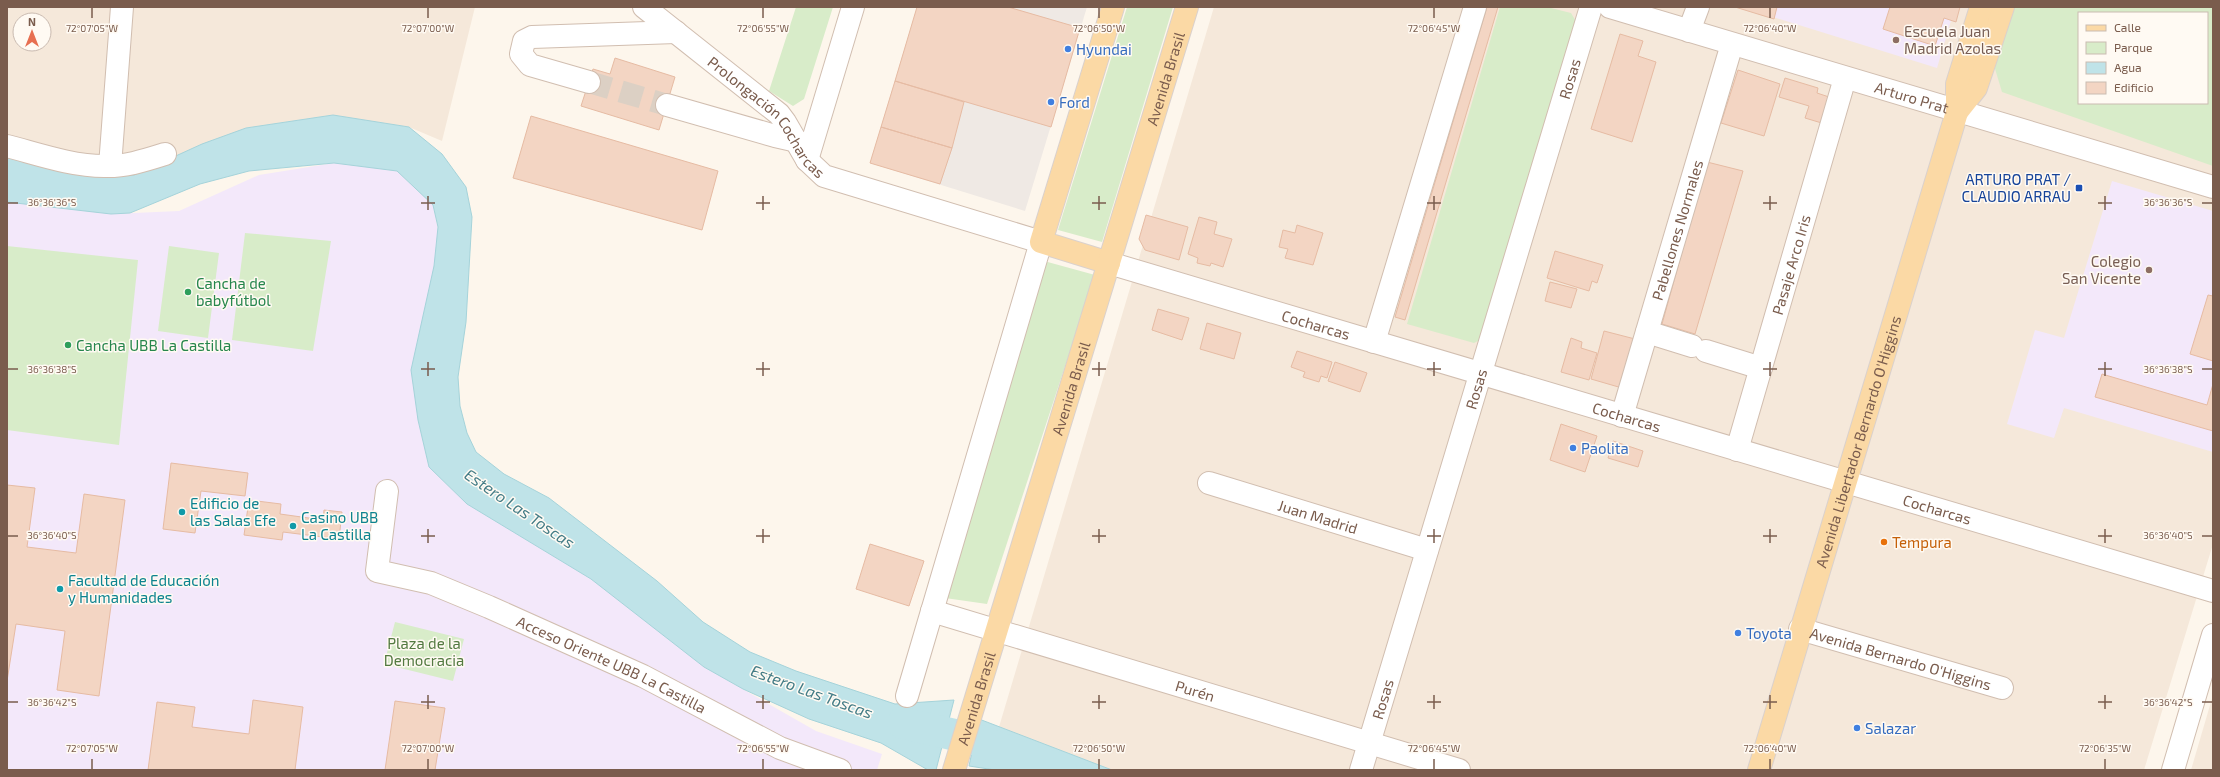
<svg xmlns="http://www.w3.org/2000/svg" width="2220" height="777" viewBox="0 0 2220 777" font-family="'Exo 2',sans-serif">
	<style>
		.residential { fill: #f5e8da; fill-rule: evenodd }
		.industrial { fill: #efe9e4 }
		.education { fill: #f3e8fa }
		.green { fill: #d8ecc9; fill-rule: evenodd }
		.water { fill: #bfe3e8; stroke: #a5d3da }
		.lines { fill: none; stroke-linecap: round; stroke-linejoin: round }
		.river { stroke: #bfe3e8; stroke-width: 32 }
		.building { fill: #f3d5c3; stroke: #e6bba3 }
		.minor-tunnel { stroke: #dcd0c4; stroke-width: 22; stroke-dasharray: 22 11; stroke-linecap: butt }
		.minor-casing { stroke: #d1beb0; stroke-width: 24 }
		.major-casing { stroke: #dad1cd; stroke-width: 24 }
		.minor { stroke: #fff; stroke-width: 22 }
		.major { stroke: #fbd9a5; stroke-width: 22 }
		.ticks { fill: none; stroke: #7a5c4d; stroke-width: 1.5 }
		.education-dot { fill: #8d6e63; stroke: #fffaf3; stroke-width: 1.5 }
		.shop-dot { fill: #3f7fe0; stroke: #fffaf3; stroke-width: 1.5 }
		.transit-dot { fill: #1a4fb4; stroke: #fffaf3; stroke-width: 1.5 }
		.leisure-dot { fill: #2e9e5b; stroke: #fffaf3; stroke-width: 1.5 }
		.culture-dot { fill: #0f9aa8; stroke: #fffaf3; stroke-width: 1.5 }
		.food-dot { fill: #e8710a; stroke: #fffaf3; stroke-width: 1.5 }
		.labels { text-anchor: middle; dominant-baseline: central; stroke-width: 3; stroke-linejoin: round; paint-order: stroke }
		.education-label { font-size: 15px; fill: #785e54; stroke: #fffaf3; text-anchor: start }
		.shop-label { font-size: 15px; fill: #366cbe; stroke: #fffaf3; text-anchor: start }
		.street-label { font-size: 15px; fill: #7a5c4d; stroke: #fffaf3 }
		.transit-label { font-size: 15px; fill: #164399; stroke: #fffaf3; text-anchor: end }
		.leisure-label { font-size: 15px; fill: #27864d; stroke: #fffaf3; text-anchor: start }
		.culture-label { font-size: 15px; fill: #0d838f; stroke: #fffaf3; text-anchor: start }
		.food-label { font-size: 15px; fill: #c56008; stroke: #fffaf3; text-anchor: start }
		.park-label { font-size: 15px; fill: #537a41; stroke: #fffaf3 }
		.water-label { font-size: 16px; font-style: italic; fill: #437c86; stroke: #fffaf3 }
		.ticks-label { font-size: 10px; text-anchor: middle; fill: #7a5c4d; stroke: #fffaf3; stroke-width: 3; stroke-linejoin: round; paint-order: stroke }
	</style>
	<rect width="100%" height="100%" fill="#fdf6ec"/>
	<path class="residential" d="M7,7h468l-33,134 -33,-14 -76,-12 -87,13 -91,46 -148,-38zM20,20h24v24h-24z
		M1214,7h999v537l-69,226h-1032l-113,-43zM2079,13h128v90h-128z
		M2213,695v75h-22z"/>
	<path class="industrial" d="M917,7h170l-62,204 -155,-48z"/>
	<path class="education" d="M1758,7h197l-18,61 -180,-56z
		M334,163l63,8 36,34 9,44 -24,171 11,47 38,37 124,75 113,88 112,64 66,23 -5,16h-870v-568l104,12 68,-3 80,-36z
		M2112,181l101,30v241l-149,-44 -10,30 -47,-14 28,-94 29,8z"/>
	<path class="green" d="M796,7h37l-29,92 -11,7 -24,-15z
		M1127,7h46l-71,235 -44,-12z
		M1500,7h47l24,6 6,10 -95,316 -8,4 -67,-19z
		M2010,7h203v159l-211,-74 -9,-30zM2079,13h128v90h-128z
		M245,233l86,8 -18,110 -81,-11z
		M7,246l131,14 -19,185 -112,-15z
		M169,246l50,7 -11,85 -50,-7z
		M1044,261l51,14 -108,329 -42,-6z
		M395,622l69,17 -11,42 -69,-17z"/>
	<path class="water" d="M333,115l76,12 33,27 24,33 6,30 -6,105 -8,55 2,29 7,27 9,19 28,22 45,24 108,83 46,41 47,30 46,19 99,33 59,-4 -18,70h-8l-47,-27 -72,-24 -66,-30 -39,-22 -113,-88 -124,-75 -38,-37 -11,-47 -7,-50 23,-104 4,-39 -5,-22 -36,-34 -63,-8 -85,8 -49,13 -70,29 -19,1 -104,-12v-46l97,19h30l68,-31 44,-16z
		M979,719l133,51h-117l-26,-4z"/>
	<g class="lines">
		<path class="river" d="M903,723l74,17 84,30"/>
	</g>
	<path class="building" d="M917,7h91l72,21 -29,99 -156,-46z
		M1487,7h11l-93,313 -10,-3z
		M1735,7h42l-3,12z
		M1890,7h70l-4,15 -12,-4 -9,28 -52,-17z
		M1620,34l23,7 -5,15 18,6 -24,80 -41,-13z
		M615,58l60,19 -16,53 -78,-24 12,-37 17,5z
		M1738,70l42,14 -16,52 -43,-13z
		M1785,78l33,10 -1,5 12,4 -4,27 -20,-6 4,-12 -30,-9z
		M895,81l69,21 -12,46 -71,-21z
		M531,116l187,55 -16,59 -189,-52z
		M881,127l71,21 -12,36 -70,-21z
		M1707,162l36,9 -48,163 -33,-10z
		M1146,215l42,12 -9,33 -34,-10 -6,-11z
		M1199,217l18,5 -3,12 18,5 -9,28 -12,-4 -1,3 -13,-3 1,-5 -10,-4z
		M1297,225l26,8 -10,32 -28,-7 3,-9 -9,-2 4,-17 12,3z
		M1555,251l48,14 -6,18 -5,-2 -3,10 -42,-13z
		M1550,282l27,7 -6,19 -26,-7z
		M2208,295l5,1v65l-23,-7z
		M1158,309l31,9 -7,22 -30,-10z
		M1207,323l34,10 -7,26 -34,-10z
		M1604,331l31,8 -13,49 -31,-9z
		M1571,338l11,4 -1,6 16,5 -8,27 -28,-8z
		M1297,351l35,11 -5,16 -6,-2 -2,6 -16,-5 2,-5 -14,-5z
		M1335,362l32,11 -7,19 -32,-11z
		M2102,374l105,31 6,-21v47l-118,-34z
		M1561,424l36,12 -12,36 -35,-12z
		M1613,441l30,10 -5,16 -30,-9z
		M171,463l77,10 -3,23 -44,-5 -6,42 -32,-4z
		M7,485l28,3 -8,59 49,6 8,-59 41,6 -26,196 -42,-6 8,-59 -49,-7 -9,57z
		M249,500l32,4 -1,10 43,6 1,-10 18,2 -3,27 -56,-7 -1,8 -38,-5z
		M870,544l54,17 -15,45 -53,-17z
		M253,700l50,7 -8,63h-147l9,-68 38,5 -3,20 57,7z
		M395,701l50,7 -10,62h-50z"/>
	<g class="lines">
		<path class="minor-tunnel" d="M589,82l78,23"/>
		<g class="minor-casing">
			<g id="minor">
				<path id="s1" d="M644,7l135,107 6,8 22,38 17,16 217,66 -134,454"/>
				<path id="s2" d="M1610,7l603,180"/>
				<path d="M1689,31l9,-24"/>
				<path d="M589,82l-59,-17 -9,-11 3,-13 8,-4 144,-5"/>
				<path d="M667,105l108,31 22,5"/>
				<path d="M7,146c31,8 65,20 97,20 21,1 42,-6 61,-12"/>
				<path d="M807,160l46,-153"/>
				<path d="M110,166l12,-159"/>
				<path id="s3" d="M1109,263l1104,328"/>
				<path d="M1647,332l45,14"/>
				<path d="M1374,342l101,-335"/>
				<path d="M1706,351l55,17"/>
				<path id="s4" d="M1622,416l110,-372"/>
				<path id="s5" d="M1737,450l108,-372"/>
				<path id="s6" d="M1209,483l218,67"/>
				<path id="s7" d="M387,491l-10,80 54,12 58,24 154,69 137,72 60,22"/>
				<path id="s8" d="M932,611l527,159"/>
				<path id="s9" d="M1800,629l202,59"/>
				<path id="s10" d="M1361,770l230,-763"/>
				<path d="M2173,770l40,-135"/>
			</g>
		</g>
		<g class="major-casing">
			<g id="major">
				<path d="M1957,112l19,-24 27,-81"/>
				<path d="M1109,263l-68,-21 72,-235"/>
				<path id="s11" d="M954,770l233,-763"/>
				<path id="s12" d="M1759,770l198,-658v-28l24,-77"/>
			</g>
		</g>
		<use href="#minor" class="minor"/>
		<use href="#major" class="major"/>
	</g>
	<path class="ticks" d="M92,8v10M428,8v10M763,8v10M1099,8v10M1434,8v10M1770,8v10M428,196v14M763,196v14M1099,196v14M1434,196v14M1770,196v14M2105,196v14M8,203h10M421,203h14M756,203h14M1092,203h14M1427,203h14M1763,203h14M2098,203h14M2202,203h10M428,362v14M763,362v14M1099,362v14M1434,362v14M1770,362v14M2105,362v14M8,369h10M421,369h14M756,369h14M1092,369h14M1427,369h14M1763,369h14M2098,369h14M2202,369h10M428,529v14M763,529v14M1099,529v14M1434,529v14M1770,529v14M2105,529v14M8,536h10M421,536h14M756,536h14M1092,536h14M1427,536h14M1763,536h14M2098,536h14M2202,536h10M428,695v14M763,695v14M1099,695v14M1434,695v14M1770,695v14M2105,695v14M8,702h10M421,702h14M756,702h14M1092,702h14M1427,702h14M1763,702h14M2098,702h14M2202,702h10M92,759v10M428,759v10M763,759v10M1099,759v10M1434,759v10M1770,759v10M2105,759v10"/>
	<g class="education-dot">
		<circle cx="1896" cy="40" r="4"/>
		<circle cx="2149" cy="270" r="4"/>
	</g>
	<g class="shop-dot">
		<circle cx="1068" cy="49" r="4"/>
		<circle cx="1051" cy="102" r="4"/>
		<circle cx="1573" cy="448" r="4"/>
		<circle cx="1738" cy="633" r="4"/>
		<circle cx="1857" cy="728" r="4"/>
	</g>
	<rect class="transit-dot" x="2075" y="184" width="8" height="8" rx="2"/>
	<g class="leisure-dot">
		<circle cx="188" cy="292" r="4"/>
		<circle cx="68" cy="345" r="4"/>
	</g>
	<g class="culture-dot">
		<circle cx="182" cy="512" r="4"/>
		<circle cx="293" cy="526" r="4"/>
		<circle cx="60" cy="589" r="4"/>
	</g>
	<circle class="food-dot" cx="1884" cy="542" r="4"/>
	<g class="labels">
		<g class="education-label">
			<text x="1904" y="31">Escuela Juan<tspan x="1904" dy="17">Madrid Azolas</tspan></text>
			<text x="2141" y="261" text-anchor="end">Colegio<tspan x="2141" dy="17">San Vicente</tspan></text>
		</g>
		<g class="shop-label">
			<text x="1076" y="49">Hyundai</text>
			<text x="1059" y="102">Ford</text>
			<text x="1581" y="448">Paolita</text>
			<text x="1746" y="633">Toyota</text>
			<text x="1865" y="728">Salazar</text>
		</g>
		<g class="street-label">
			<text stroke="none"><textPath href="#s10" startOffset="722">Rosas</textPath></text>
			<text stroke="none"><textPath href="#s11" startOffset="723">Avenida Brasil</textPath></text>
			<text stroke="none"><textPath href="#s2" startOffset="315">Arturo Prat</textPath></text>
			<text stroke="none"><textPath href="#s1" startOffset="166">Prolongación Cocharcas</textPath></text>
			<text stroke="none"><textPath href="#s4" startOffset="194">Pabellones Normales</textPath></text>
			<text stroke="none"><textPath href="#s5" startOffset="193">Pasaje Arco Iris</textPath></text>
			<text stroke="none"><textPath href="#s3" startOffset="216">Cocharcas</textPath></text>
			<text stroke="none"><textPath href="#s11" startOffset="399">Avenida Brasil</textPath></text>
			<text stroke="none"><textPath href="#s10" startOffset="398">Rosas</textPath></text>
			<text stroke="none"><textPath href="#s3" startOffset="540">Cocharcas</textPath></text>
			<text stroke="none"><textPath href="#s12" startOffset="343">Avenida Libertador Bernardo O'Higgins</textPath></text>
			<text stroke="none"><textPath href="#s3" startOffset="864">Cocharcas</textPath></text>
			<text stroke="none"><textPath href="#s6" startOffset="114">Juan Madrid</textPath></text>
			<text stroke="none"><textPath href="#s9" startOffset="105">Avenida Bernardo O'Higgins</textPath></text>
			<text stroke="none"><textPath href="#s7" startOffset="334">Acceso Oriente UBB La Castilla</textPath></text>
			<text stroke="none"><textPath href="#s8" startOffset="275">Purén</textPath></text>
			<text stroke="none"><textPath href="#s11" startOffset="75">Avenida Brasil</textPath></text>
			<text stroke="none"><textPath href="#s10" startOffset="74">Rosas</textPath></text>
		</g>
		<g class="transit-label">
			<text x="2071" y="179">ARTURO PRAT /<tspan x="2071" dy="17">CLAUDIO ARRAU</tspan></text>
		</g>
		<g class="leisure-label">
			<text x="196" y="283">Cancha de<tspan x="196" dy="17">babyfútbol</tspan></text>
			<text x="76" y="345">Cancha UBB La Castilla</text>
		</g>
		<g class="culture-label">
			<text x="190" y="503">Edificio de<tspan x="190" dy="17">las Salas Efe</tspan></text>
			<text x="301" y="517">Casino UBB<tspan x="301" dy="17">La Castilla</tspan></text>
			<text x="68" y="580">Facultad de Educación<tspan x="68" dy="17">y Humanidades</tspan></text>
		</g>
		<g class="food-label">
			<text x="1892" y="542">Tempura</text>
		</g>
		<g class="park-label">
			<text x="424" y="643">Plaza de la<tspan x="424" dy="17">Democracia</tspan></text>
		</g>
		<g class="water-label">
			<text transform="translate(520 508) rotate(34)">Estero Las Toscas</text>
			<text transform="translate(812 691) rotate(20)">Estero Las Toscas</text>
		</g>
	</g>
	<g class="ticks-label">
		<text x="92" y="32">72°07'05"W</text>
		<text x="428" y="32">72°07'00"W</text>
		<text x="763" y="32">72°06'55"W</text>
		<text x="1099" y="32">72°06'50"W</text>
		<text x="1434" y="32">72°06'45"W</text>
		<text x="1770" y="32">72°06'40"W</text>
		<text x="52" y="206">36°36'36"S</text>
		<text x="2168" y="206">36°36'36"S</text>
		<text x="52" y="373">36°36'38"S</text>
		<text x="2168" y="373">36°36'38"S</text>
		<text x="52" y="539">36°36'40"S</text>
		<text x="2168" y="539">36°36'40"S</text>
		<text x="52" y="706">36°36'42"S</text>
		<text x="2168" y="706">36°36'42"S</text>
		<text x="92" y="752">72°07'05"W</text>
		<text x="428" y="752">72°07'00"W</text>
		<text x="763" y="752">72°06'55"W</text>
		<text x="1099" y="752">72°06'50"W</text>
		<text x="1434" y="752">72°06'45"W</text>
		<text x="1770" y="752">72°06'40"W</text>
		<text x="2105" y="752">72°06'35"W</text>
	</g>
	<rect width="2220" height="777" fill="none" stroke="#7a5c4d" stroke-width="16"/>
	<rect x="2078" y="12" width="130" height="92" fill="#fffaf3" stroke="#cabbb1"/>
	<rect x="2086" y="25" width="20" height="6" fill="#fbd9a5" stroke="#cabbb1"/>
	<text x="2114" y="32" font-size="12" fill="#7a5c4d">Calle</text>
	<rect x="2086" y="42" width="20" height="12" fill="#d8ecc9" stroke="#cabbb1"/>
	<text x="2114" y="52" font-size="12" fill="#7a5c4d">Parque</text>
	<rect x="2086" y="62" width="20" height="12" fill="#bfe3e8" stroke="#cabbb1"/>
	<text x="2114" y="72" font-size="12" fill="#7a5c4d">Agua</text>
	<rect x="2086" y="82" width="20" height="12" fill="#f3d5c3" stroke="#cabbb1"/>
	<text x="2114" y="92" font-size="12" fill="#7a5c4d">Edificio</text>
	<g transform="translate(32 32)"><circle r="19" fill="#fffaf3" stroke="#cabbb1"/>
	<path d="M0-3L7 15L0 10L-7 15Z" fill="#e76f51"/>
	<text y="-6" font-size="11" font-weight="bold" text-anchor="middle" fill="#7a5c4d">N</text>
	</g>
</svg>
